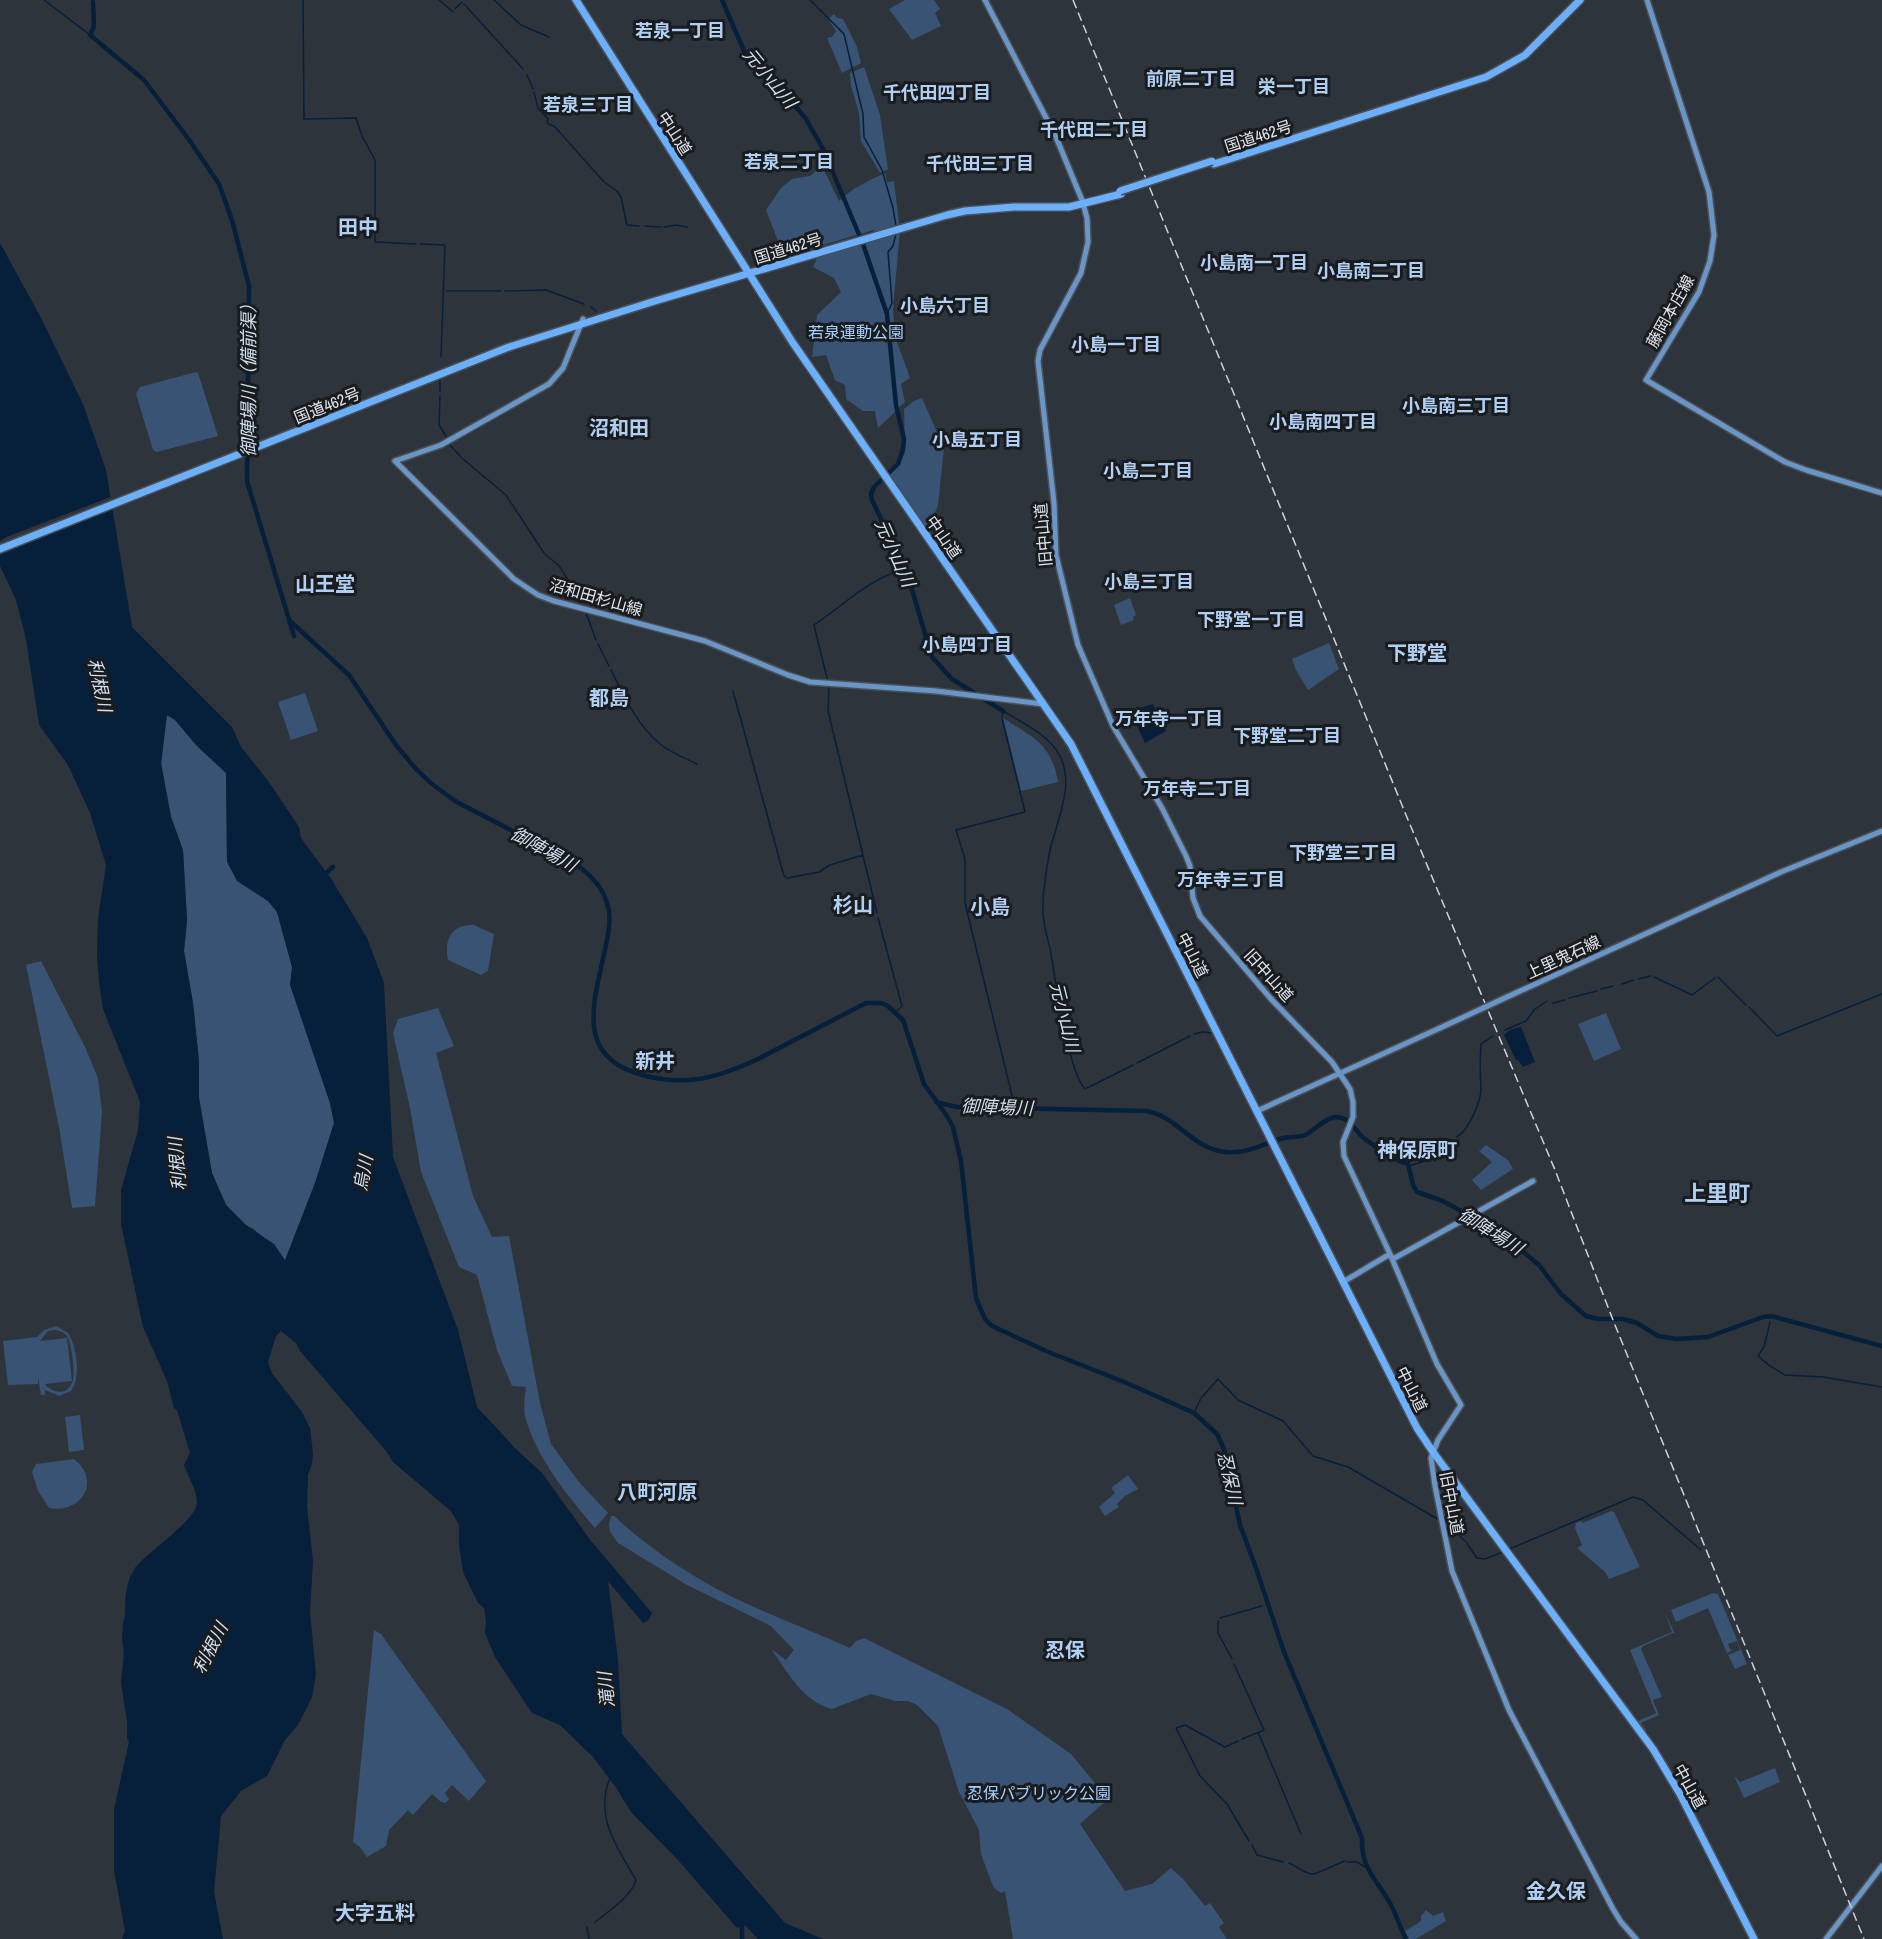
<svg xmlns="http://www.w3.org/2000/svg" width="1882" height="1939" viewBox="0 0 1882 1939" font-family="'Archivo Narrow','Noto Sans JP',sans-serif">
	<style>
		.green { fill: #385373; fill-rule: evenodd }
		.water { fill: #061f3a; fill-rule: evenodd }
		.pier { fill: #2e343b }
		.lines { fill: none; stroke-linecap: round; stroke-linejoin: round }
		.stream { stroke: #061f3a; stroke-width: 1.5 }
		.river { stroke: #061f3a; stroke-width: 4.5 }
		.major-casing { stroke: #4b5056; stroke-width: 8 }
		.highway-casing { stroke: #4b5056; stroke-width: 10 }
		.major { stroke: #6a95c7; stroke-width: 5 }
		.highway { stroke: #6baffd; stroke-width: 7 }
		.rail { stroke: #cfd3d8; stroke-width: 1.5; stroke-dasharray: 9 4.5; stroke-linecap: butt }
		.major-bridge-casing { stroke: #4b5056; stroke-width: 8; stroke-linecap: butt }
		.highway-bridge-casing { stroke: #4b5056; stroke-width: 10; stroke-linecap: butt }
		.major-bridge { stroke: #6a95c7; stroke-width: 5 }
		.highway-bridge { stroke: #6baffd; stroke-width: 7 }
		.labels { text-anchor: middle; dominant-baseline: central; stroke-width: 6; stroke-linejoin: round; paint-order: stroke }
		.street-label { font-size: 16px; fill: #e1e5ea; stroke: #191c1f }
		.park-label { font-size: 16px; fill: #a7cffe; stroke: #191c1f }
		.neighbourhood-label { font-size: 18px; font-weight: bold; fill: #b1cff3; stroke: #191c1f }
		.water-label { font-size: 18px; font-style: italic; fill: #d2dfef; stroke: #191c1f }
		.quarter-label { font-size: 20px; font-weight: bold; fill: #b1cff3; stroke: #191c1f }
		.district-label { font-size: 22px; font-weight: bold; fill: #b1cff3; stroke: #191c1f }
	</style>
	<rect width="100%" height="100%" fill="#2e343b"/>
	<path class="green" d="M905,0h29l6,9 -5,4 6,13 -29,14 -23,-31z
		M834,14l3,4 6,1 14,28 4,16 -19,10 -15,-35 5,-1 4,-6 -8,-12z
		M864,67l16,48 8,54 -8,4 -19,-32 -2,-28 -8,-27 -1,-13z
		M822,166l17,35c13,-13 29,-20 46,-28l2,9 7,-1 6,50 -7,78 2,27 15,42 -9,6 4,18 -27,26 -3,-17h-12l-17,-12 -1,-14 -10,-5 -9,-25 -14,2 5,-42 24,-23 -7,-14 -21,-11 6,-13 58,-17 -3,-7 -76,22 -20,-11 -12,-31 15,-22 11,-9 18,-3z
		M196,372l2,1 20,63 -61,16 -4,-2 -17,-56 4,-7z
		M922,398l22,50 -6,57 -11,28 -38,-56 16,-24 -1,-44 10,-8z
		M1130,598l6,17 -3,2 1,3 -13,5 -7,-20z
		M1329,643l10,26 -31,21 -12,-20 -4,-11z
		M305,693l13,38 -27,9 -13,-38z
		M167,715l8,5 22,26 29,27 1,89 31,32 10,7 9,11 15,55 -1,18 39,118 4,20 -19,60 -30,78 -31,-32 -8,-4 -20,-20 -14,-32 -13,-75v-37l-6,-58 -9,-52 3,-31 -4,-70 -12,-33 -10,-54z
		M1003,718c31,20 48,25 55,64l-37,9z
		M474,925l20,9 -6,37 -7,4 -33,-15c-4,-20 3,-36 26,-35z
		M41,961l44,86 13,31 4,34 -7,94 -23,2 -13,-81 -33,-162z
		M438,1008l16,38 -18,7 37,143 19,41 17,-1 31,167 11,41 28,38 29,31 -13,15c-27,-32 -59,-70 -70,-112 -2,-9 0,-20 1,-29l-14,-1 -15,-36 -20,-75 -18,-8 -38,-95 -11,-64 -17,-75 5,-14z
		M1606,1013l15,36 -27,12 -16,-37z
		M1486,1145l22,15 5,9 -32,21 -9,-10 20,-18 -13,-11z
		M56,1326l12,7c9,13 13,46 3,58l-12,5 -14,-6v5h-4l-3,-18v7l-30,1 -5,-44 34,-4 7,-7zM55,1330c5,1 9,2 12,6 5,8 9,40 5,47 -6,13 -20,10 -27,1l27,-3 -5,-43 -27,3 8,-10z
		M80,1415l4,35 -15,2 -4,-35z
		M74,1459c28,22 7,55 -25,49l-11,-17 -6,-19 4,-8z
		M1128,1475l10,14 -13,7 -8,8 2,3 -14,9 -6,-9 16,-14 -4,-5z
		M1611,1511l3,1 26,55 -31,12 -4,-7 -28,-24 5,-3 -7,-17 1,-5 5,-2 2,2z
		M611,1516h3c30,28 65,52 101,72 43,23 91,40 135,60l6,-7 8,-3 143,71 64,45 37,45 -28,25 45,67 27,-7 19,-16 13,12 21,26 5,-3 14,20 -5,4 8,12h-214l-8,-48 -4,2 -7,-5 -3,-7 -10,-27 -2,-24 -20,-38 -21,-66 -21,-21 -9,-4h-13l-24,-7 -39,15c-29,-7 -45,-38 -61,-60l15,11 8,-10 -23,-24 -84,-41 -69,-42 -8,-11 -1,-8z
		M1713,1593l5,1 29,70 -12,5 -7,-14 12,-5 -3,-9 -9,3 3,7 -4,2 -19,-45 -32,14 -5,-12z
		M1665,1613l10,21 -2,-1 -30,13 -2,3 21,48 -9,3 6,15 -18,8 5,7 -2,2 -8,-10 20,-9 -26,-63 42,-18z
		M374,1630l7,4 105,147 -17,20 -17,-16 -7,8 4,6 -3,4 -5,-1 -9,-8 -19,21 -5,-5 -19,20 -3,16 -19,11 -7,-10 -7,-5z
		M1775,1768l5,14 -36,16 -10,-22 6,6z
		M1426,1910l7,6 10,-4 3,9 -30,18h-7l-4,-8 16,-10v-5z"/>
	<path class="water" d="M0,243l40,73 43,88 23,66 26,157 100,100 9,20 28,35 30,45 2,11 31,42 35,58 17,45 9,174 65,173 19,77 39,42 26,24 49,68 61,72 -3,7 -6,3 -35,-42 10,79 4,74 163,189 38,16h-65l-13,-14 -8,3 -59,-68 -47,-48 -16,-26 -22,-29 -33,-32 -28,-12 -37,-56 -10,-24 1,-12 -2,-13 -6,-5 -15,-31 -4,-26v-21l-8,-14 -58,-49 -7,-11 -86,-100 -4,-8 -15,-12 -5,5 -8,26 4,11 30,39 8,16 3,25 -1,11 -4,11 -1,32 6,54 -3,51 6,63 -4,22 -14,28 -13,15 -18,36 -26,15 -20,25 -7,76 9,47h-101l3,-8 -11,-61v-61l15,-67 -2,-4v-17l-6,-38 3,-31 -2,-12 1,-18 2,-5c0,-16 0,-35 10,-49 12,-16 64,-49 62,-67 -1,-12 -9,-25 -13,-36l6,-12 -13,-43 -3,-2 -7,-27 -24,-54 -22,-103v-34l17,-60 2,-28 -37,-93 -4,-27 -2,-27 1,-37 8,-53 -16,-52 -22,-48 -29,-40 -13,-86 -10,-39 -16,-34zM167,715l8,5 22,26 29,27 1,89 10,19 31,20 9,11 15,55 -2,18 40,118 4,20 -19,60 -30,77 -11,-16 -28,-19 -20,-20 -14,-32 -13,-75v-37l-6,-58 -9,-52 3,-31 -4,-70 -12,-33 -10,-54z
		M1153,704l13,27 -21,12 -15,-32z
		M1521,1027l14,35 -12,5 -5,-7h-2l-12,-25 6,-5z"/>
	<path class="pier" d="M113,496l2,12 -115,45v-12l6,-4z"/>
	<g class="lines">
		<path class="stream" d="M44,0l46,35
			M303,0l1,119 52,-1 6,18 13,24v82l41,2
			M439,0l14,12
			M494,0l27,25 28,12
			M810,0l34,34 19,80 1,23 18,33 11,38 3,18
			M464,4l59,65
			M455,9l7,-7
			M527,75l6,14
			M534,92l4,16 10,11 -1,4 8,4 49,55 13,9 4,6 6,28 12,1
			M645,226l16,1
			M664,227l12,-2 11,2
			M420,244l25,1 -4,112
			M447,291h54
			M505,291l41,-1 38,14
			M591,307l5,4
			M887,314l5,-11 -4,-51 5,-6 3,-12
			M440,391v-12
			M440,396l-1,29 8,13
			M449,444l14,15 43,36 38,58 15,13 9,14
			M586,613l10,27
			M598,644l11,22
			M611,670c13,26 26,55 49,74 11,9 25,14 37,20
			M828,682l-14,-57c27,-18 60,-50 92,-56
			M829,687l-1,24 49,202
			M733,691l51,185 3,2 32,-6 11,-7 33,-10
			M878,918l24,88 -6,6
			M1654,977l38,18 23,-17
			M1718,977l28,28
			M1638,979l13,-3
			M1622,984l12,-4
			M1601,989l12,-3
			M1569,998l28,-7
			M1553,1003l12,-3
			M1749,1007l28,29 105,-42
			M1505,1030l21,-9 9,-12 12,-8
			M1194,1034l9,-2 8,1
			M1137,1063l53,-27
			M1087,1088l46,-23
			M1015,1108l-50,-205v-44l-9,-29 69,-18 -23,-94 1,-7c20,12 46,24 57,45 13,27 1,54 -6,80 -5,14 -7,30 -9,45 -2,13 -3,28 -1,41 1,9 4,18 6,26 5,30 18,123 35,141
			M1457,1137c11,-6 25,-37 24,-50 -1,-14 -1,-28 0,-43l12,-8
			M1409,1166l23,-7 20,-19
			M1771,1318v-2
			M1770,1322l-6,25 -6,9 12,10 15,9 38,2 59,10
			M1194,1413l7,-15 17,-19 20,21 45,21 30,35 35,11 93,54
			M1445,1522l21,20 11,16 8,1 18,-7
			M1507,1550l126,-53 10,3 58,50
			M1266,1605h1
			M1220,1618l42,-12
			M1218,1621v12l14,26
			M1234,1664l30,66 -22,9
			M1258,1732l43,102
			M1238,1741l-13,6 -40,-22 -9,3 24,48 27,28 22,37
			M1252,1845l5,10 26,7
			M1347,1862h10l8,5
			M1289,1863c7,3 15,10 23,11 7,0 26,-11 33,-13
			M595,1922c14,-11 36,-25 41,-42 -19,-33 -42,-63 -26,-102
			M587,1927l2,12"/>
		<path class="river" d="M722,0l23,53 14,18 32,30 15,18 17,30 40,95 24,70 9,91 8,34 -1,10 -5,15 -24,23 -3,7 1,6 35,73 25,84 20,22 51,32
			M93,2l1,24 -4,9 54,45 46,61 29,43 13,36 17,66 -2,195 47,155
			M290,621l59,54 47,70 20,24 16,15 23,17 119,62c13,9 27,22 32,37 6,15 3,30 0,45 -11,55 -35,113 40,131 43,10 70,2 110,-16l110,-57h15l7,3 15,14 21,64 23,32 6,11 8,34 15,137 9,21 7,7 54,25 83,33 65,29 23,21 7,15 16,76 15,40 29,87 78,186c-1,32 15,41 29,67 6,11 9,23 15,34
			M323,876l10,-9
			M936,1102l21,5 190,4c31,6 45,38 79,41 21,2 38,-8 57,-14 7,-2 15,0 22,-3 10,-5 21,-18 32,-18 15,1 18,15 28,22 14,10 25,20 43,25l5,21 4,7 26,9 59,33 37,31 22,29 25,22 12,3h25l14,4 21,13 19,3 31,-2 55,-20 8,-1 111,30
			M742,1922v17"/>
		<g class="major-casing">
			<path id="major" d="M985,0l71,137 26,63 5,18 1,24 -7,31 -41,77 -2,11 16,142 2,52 22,90 35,81 49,82 24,48 4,10 3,32 7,18 72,84 60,62 18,27 3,13v15l-10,25 1,14 46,98 47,110 24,41 -23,35 -7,18 4,28 17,85 57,139 104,199 8,13 15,17
				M1647,0l62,192 5,43 -4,26 -11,31 -53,88 139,82 21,8 76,23
				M395,461l119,118 24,16 16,6 151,40 83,34 22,7 126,9 107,13
				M395,461l46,-16 108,-61 14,-16 20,-49
				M1507,997l274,-125 101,-41
				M1257,1111l183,-83
				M1393,1259l140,-78
				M1343,1282l47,-28
				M1826,1939l56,-73"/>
		</g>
		<g class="highway-casing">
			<path id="highway" d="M576,0l217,343 278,401 346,684 16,24 220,297 27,45 74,145
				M1214,164l272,-87 39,-22 55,-55
				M0,549l509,-202 146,-46 292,-86 18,-4 49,-4h55l52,-13"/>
		</g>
		<use href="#major" class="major"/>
		<use href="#highway" class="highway"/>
		<path class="rail" d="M1073,0l333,815 149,355 58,150 251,619"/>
		<g class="major-bridge-casing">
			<path id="major-bridge" d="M1440,1028l67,-31"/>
		</g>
		<g class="highway-bridge-casing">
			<path id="highway-bridge" d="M1120,191l92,-30"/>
		</g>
		<use href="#major-bridge" class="major-bridge"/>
		<use href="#highway-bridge" class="highway-bridge"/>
	</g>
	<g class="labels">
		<g class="street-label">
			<text transform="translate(675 133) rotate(57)">中山道</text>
			<text transform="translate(1258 136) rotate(-18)">国道462号</text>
			<text transform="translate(788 248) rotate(-17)">国道462号</text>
			<text transform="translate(1670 311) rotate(-61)">藤岡本庄線</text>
			<text transform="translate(327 405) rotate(-22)">国道462号</text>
			<text transform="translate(1043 535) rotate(-95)">旧中山道</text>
			<text transform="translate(944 537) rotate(55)">中山道</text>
			<text transform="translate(596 597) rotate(16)">沼和田杉山線</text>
			<text transform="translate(1193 955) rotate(63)">中山道</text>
			<text transform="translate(1563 957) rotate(-25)">上里鬼石線</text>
			<text transform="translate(1269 975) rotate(48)">旧中山道</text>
			<text transform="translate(1412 1389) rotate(63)">中山道</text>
			<text transform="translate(1452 1503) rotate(79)">旧中山道</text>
			<text transform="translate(1690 1786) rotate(61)">中山道</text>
		</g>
		<g class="park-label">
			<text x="856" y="332">若泉運動公園</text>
			<text x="1039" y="1793">忍保パブリック公園</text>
		</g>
		<g class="neighbourhood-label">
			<text x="680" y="30">若泉一丁目</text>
			<text x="1191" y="78">前原二丁目</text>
			<text x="1294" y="86">栄一丁目</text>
			<text x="937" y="92">千代田四丁目</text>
			<text x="588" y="104">若泉三丁目</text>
			<text x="1094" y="129">千代田二丁目</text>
			<text x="789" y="161">若泉二丁目</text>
			<text x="980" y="163">千代田三丁目</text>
			<text x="1254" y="262">小島南一丁目</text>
			<text x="1371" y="270">小島南二丁目</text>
			<text x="945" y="305">小島六丁目</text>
			<text x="1116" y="344">小島一丁目</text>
			<text x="1456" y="405">小島南三丁目</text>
			<text x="1323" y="421">小島南四丁目</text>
			<text x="977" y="439">小島五丁目</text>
			<text x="1148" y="470">小島二丁目</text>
			<text x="1149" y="581">小島三丁目</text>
			<text x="1251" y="619">下野堂一丁目</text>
			<text x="967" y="644">小島四丁目</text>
			<text x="1169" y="718">万年寺一丁目</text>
			<text x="1287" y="735">下野堂二丁目</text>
			<text x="1197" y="788">万年寺二丁目</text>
			<text x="1343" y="852">下野堂三丁目</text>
			<text x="1231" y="879">万年寺三丁目</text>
		</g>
		<g class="water-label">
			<text transform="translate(770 78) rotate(50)">元小山川</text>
			<text transform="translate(248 376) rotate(-90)">御陣場川（備前渠）</text>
			<text transform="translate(895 553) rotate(66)">元小山川</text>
			<text transform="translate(100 685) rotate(78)">利根川</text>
			<text transform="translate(544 849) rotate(29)">御陣場川</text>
			<text transform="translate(1065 1017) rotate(76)">元小山川</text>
			<text transform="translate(997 1107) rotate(2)">御陣場川</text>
			<text transform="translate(177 1164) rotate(-95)">利根川</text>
			<text transform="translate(363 1173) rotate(-80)">烏川</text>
			<text transform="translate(1491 1231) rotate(32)">御陣場川</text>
			<text transform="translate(1230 1478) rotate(77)">忍保川</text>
			<text transform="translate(210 1648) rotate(-63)">利根川</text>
			<text transform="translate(606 1690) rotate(-96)">滝川</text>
		</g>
		<g class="quarter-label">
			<text x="358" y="226">田中</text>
			<text x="619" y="427">沼和田</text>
			<text x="325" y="583">山王堂</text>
			<text x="1417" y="652">下野堂</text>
			<text x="609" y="697">都島</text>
			<text x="853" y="904">杉山</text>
			<text x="990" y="906">小島</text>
			<text x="655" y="1060">新井</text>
			<text x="1417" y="1149">神保原町</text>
			<text x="657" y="1491">八町河原</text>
			<text x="1065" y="1649">忍保</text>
			<text x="1556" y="1890">金久保</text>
			<text x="375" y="1912">大字五料</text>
		</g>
		<g class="district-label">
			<text x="1717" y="1193">上里町</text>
		</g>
	</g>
</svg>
